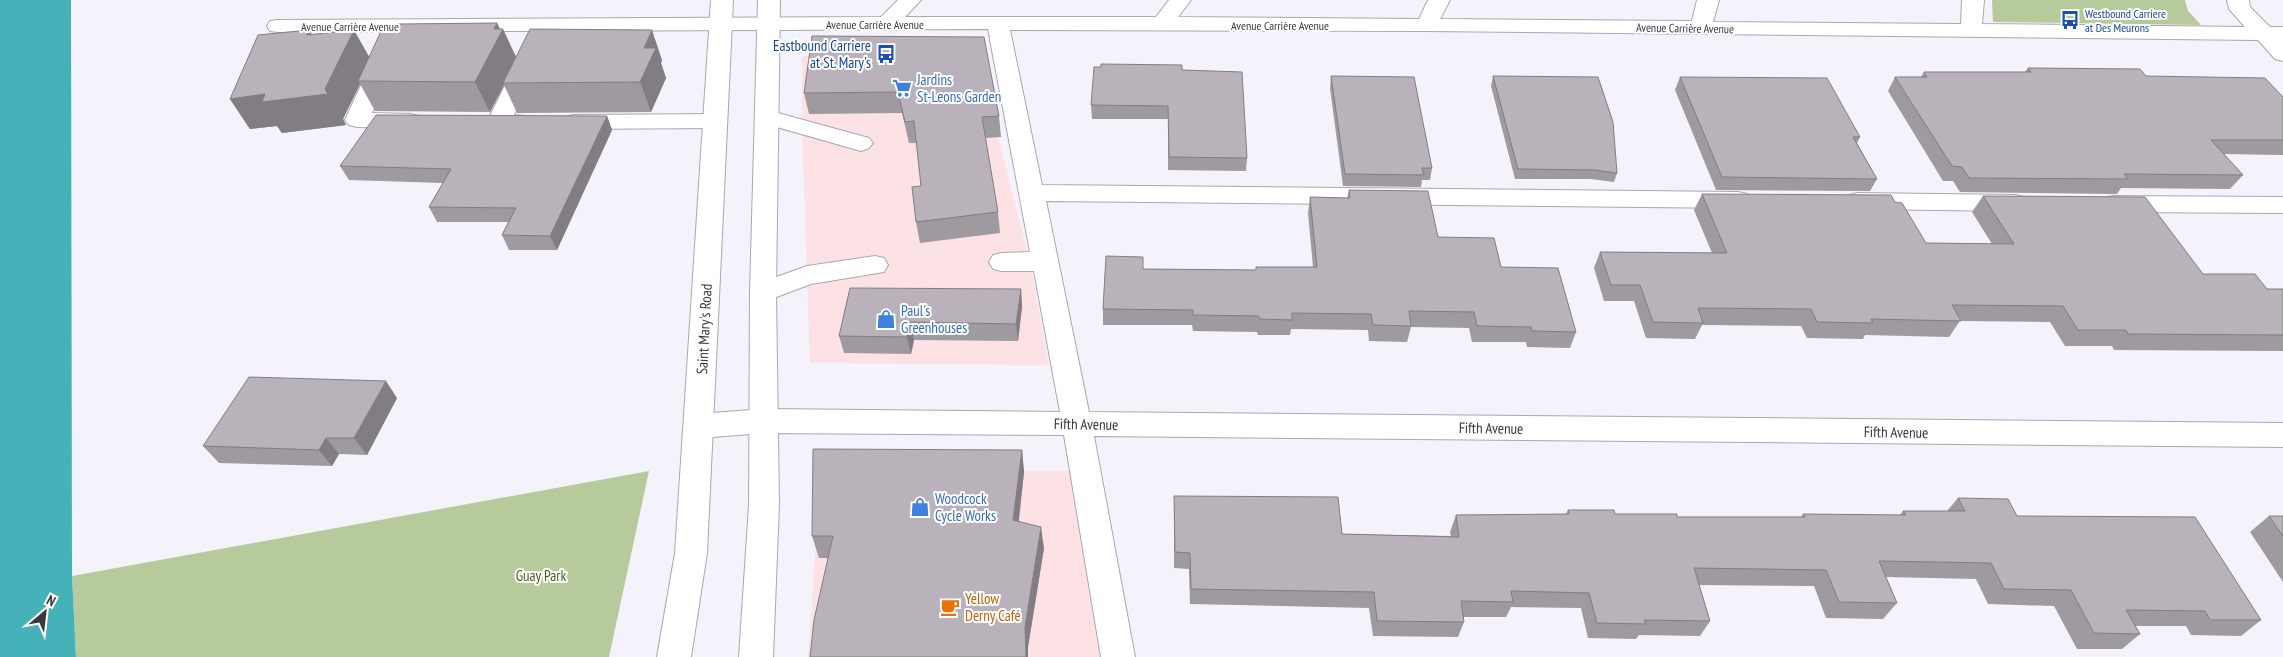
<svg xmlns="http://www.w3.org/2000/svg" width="2283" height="657" viewBox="0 0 2283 657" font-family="'PT Sans Narrow',sans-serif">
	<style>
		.commercial { fill: #fde2e5 }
		.green { fill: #b6ca9c }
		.water { fill: #44b2b8 }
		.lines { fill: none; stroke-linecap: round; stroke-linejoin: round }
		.minor-casing { stroke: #a9a7b0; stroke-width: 2 }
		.highway-casing { stroke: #a9a7b0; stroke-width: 2 }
		.minor { fill: #fff; fill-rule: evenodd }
		.highway { fill: #fff; fill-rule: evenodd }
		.wall { fill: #9f99a0 }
		.shaded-wall { fill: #827d82 }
		.building { fill: #b9b2ba; stroke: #827d82 }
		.labels { text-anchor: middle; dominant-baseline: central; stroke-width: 4; stroke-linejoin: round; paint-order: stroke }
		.far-transit-label { font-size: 12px; fill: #164399; stroke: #fff; text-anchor: start }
		.far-street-label { font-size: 12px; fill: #39383c; stroke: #fff }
		.transit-label { font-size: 15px; fill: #164399; stroke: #fff; text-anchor: end }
		.shop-label { font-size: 15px; fill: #366cbe; stroke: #fff; text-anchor: start }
		.street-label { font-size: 15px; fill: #39383c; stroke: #fff }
		.park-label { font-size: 15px; fill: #486118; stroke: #fff }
		.food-label { font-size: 15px; fill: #c56008; stroke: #fff; text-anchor: start }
	</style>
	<rect width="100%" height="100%" fill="#f4f2fb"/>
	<path class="commercial" d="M802,56l176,2 52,204 19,103 -239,-2 -8,-236z
		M821,471h249l33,186h-295z"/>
	<path class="green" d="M1992,0h193l3,11 13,14 -208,-3z
		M649,471l-40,186h-533l-4,-81z"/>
	<path class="water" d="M0,0h71l1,576 4,81h-76z"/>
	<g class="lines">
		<g class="minor-casing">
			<path id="minor" d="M898,0h23l-16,17h251l13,-17h22l-13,17 241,2 9,-19h22l-10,19 252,2 5,-21h22l-6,22 248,2 1,-24h22l-2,24 263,3 -16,-18 -2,-9h22l1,7 20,20h13v34l-8,-2 -17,-19 -832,-9 -416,-1 32,155 696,7 9,2 3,6 -3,6 -9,2 -692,-7 43,211 1194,11v24l-1189,-11 41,221h-34l-37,-222 -299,-2 -66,5 -10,-4 -5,-8 5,-8 10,-4 66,-5 295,3 -26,-141h-32l-9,-2 -4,-7 4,-7 9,-2 28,-1 -42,-223 -710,3 -8,-1 -3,-5 3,-5 8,-1 603,-3z
				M382,56l8,2 3,5 -21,50 38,1 8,2 4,5 -4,5 -8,2 -53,-1 -8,-2 -4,-5 26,-57 3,-5z
				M526,58l8,2 3,5 -23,50 24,2 4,5 -4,5c-14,4 -33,4 -47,0l-4,-5 28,-57 3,-5z
				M767,110l102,28 4,5 -4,5 -8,3 -102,-29 -4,-5 4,-5z
				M715,114l8,2 4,5 -4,5 -8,2 -142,1 -8,-2 -4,-5 4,-5 8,-2z
				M1858,193l157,2 9,2 4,6 -4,6 -9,2 -157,-2 -9,-2 -3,-6 3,-6z
				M2113,196l170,1v16l-170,-1 -9,-2 -4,-6 4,-6z
				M875,256l9,2 4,7 -4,7 -73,12 -48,18 -9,-3 -4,-7 4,-7 53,-19z"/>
		</g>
		<g class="highway-casing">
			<path id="highway" d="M711,0h22l-26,553 -16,104h-34l18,-104z
				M758,0h22l-4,292 3,213 -6,152h-34l10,-152 1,-213z"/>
		</g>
		<use href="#minor" class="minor"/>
		<use href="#highway" class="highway"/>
	</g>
	<path class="wall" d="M497,23l19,34 146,3 -1,3 5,15 -15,34 -134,1 -13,-28 -14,27 -115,-1 -15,-27 -17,35 3,6 -64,8 -5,-7 -27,3 -20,-30 82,-64 57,22z
		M812,36l187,80 2,21 -16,1 13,74 2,21 -80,10 -4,-21 5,-36 -4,-43h-8l-7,-30 -93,1 -5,-21z
		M2028,68l118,8 137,21v58l-59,-1 19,21 -13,14 -109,-1 -4,6 -157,-2 -7,-11h-10l-55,-90 7,-14h26l3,-5h101z
		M1182,70l65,88 -1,13 -78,-1v-51h-76l-1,-14z
		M1331,76l101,92 -2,12h-8l-1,7 -78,-1 -13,-98z
		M1493,76l124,97 -3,9 -23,-3h-76l-24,-93z
		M1680,77l180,60 -3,6 20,36 -7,12 -154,-1 -41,-100z
		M607,116l5,14 -55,120h-48l-7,-15 6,-13h-71l-8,-15 14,-24 -94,-3 -9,-14z
		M1349,190l89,47 63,30 75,65 -6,16 -43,-1 -1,-5h-54l-3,-14 -58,-1 -4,15 -38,-1 -1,-11 -77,-1 -1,6h-32l-1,-3 -64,-1 -1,-6h-89v-16l40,-40 112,1 58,-3 -5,-54 2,-16 37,1z
		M1702,194l193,8 31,41 66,1 -20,-32 11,-16 220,78 64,15h16v62l-169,-1 -2,-4h-47l-15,-24 -90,-1 -11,16 -84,-2 -2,4 -56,-1 -6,-12 -99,-1 -7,14 -49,-1 -12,-37h-30l-10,-33 6,-16 112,1 -18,-43z
		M1021,289l1,18 -4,34 -104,-1 -3,14 -67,-1 -5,-17z
		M397,398l-30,57 -28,-1 -7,12 -113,-3 -16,-17z
		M1022,450l2,22 -5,49 25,27 -16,99v10h-218l18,-99h-9l-7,-22z
		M1174,496l168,38 109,2 -1,-4 6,-17 110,-1 2,-4 47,4 62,3h124l2,-3 97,1 3,-4h44l11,-13 59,18 244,104 -20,16 -50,-1 -5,-9h-51l5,8 -18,15h-45l-23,-43 -66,-2 -12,-25 -90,-2 11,26 -14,16 -57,-1 -12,-32 -115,-1 11,36 -10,15 -61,-1 -3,4 -48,-1 -7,-30 -70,-1 -5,10h-42v5l-6,15 -85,-1 -4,-28 -179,-4 -1,-35 -15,-1z
		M2269,516h14v66l-33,-50z"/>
	<path class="shaded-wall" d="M497,23l4,10 2,-4 14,30 -14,24 1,2 -14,27 -15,-30 19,-53z
		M309,30l17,30 -19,-25z
		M354,30l17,30 -13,21 2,3 -17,35 3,6 -64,8 -5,-7 -27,3 -20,-30 35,-5 60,-5z
		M652,30l10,30 -1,3 5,15 -15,34 -11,-30 4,-34z
		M607,116l5,14 -55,120 -7,-14z
		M1021,289l1,18 -4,34 -2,-17z
		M910,322l4,18 -3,14 -4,-17z
		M386,381l11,17 -30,57 -13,-17z
		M326,438l13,16 -7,12 -13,-16z
		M1022,450l2,22 -8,69 -3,-21z
		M1041,527l3,21 -16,99v10h-2l-1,-30z"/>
	<path class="building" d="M497,23l-3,6h9l-28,53 -117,-1 25,-54 15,-3z
		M530,29l122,1 -8,18h12l-16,34 -137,1z
		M309,30l-2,5 47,-5 -29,59 3,5 -66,8 3,-8 -35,5 28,-64z
		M812,36l172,1 15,79 -17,1 16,95 -82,10 -4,-35 9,-1 -7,-65 -9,1 -7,-30 -94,1z
		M1101,64l81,1v5l60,2 5,86 -78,-1 -1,-51 -77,-1 3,-38h7z
		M2028,68l112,1 6,7 119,2 18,19v43h-72l32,35 -119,-1 4,5 -159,-1 -7,-11 -10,-1 -57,-89h32l-3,-5h107z
		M1331,76l83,1 18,91h-10l2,7 -79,-1z
		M1493,76l105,1 15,45 4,51 -23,-3 -76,-1z
		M1680,77l147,1 33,59h-7l24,42 -155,-2z
		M376,115l231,1 -57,120 -48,-1 14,-27 -87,-1 22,-38 -111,-3z
		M1349,190l79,1 10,46 56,1 7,29 57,1 18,64 -44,-1 -1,-4 -54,-1 -3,-14 -65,-1 2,15 -38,-1 -2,-11 -79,-1v7l-33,-1v-3l-66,-1v-5l-90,-1 3,-53 37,1v12l113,1v-3h61l-7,-70 40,1z
		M1702,194l189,1 4,7 7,1 24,40 88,1 -31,-48 162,1 58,77h52l12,15h16v46l-155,-1 -2,-4h-48l-15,-24 -111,-1 9,16 -90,-2 2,4 -56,-1 -6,-13 -113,-1 5,15 -50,-1 -13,-37h-29l-11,-33 127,1z
		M850,288l171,1 -5,35 -106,-2 -3,15 -68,-1z
		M249,377l137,4 -32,57h-28l-7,12 -116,-4z
		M813,449l209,1 -9,70 28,7 -16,100 1,30h-216l4,-37 19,-84h-21z
		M1174,496l164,1 4,37 117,3 -3,-22 113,-1 -1,-4h46l1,4h62v3h128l-2,-3 103,1 -3,-4h62l-7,-13 50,1 9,17 178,1 66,103h-51l-5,-9 -79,-1 14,24 -46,-1 -23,-43 -67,-1 -13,-26 -112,-2 18,42 -58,-1 -13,-32 -132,-2 16,53 -66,-1 2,4 -49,-1 -8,-30 -78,-2 2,11 -52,-1 3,21 -87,-1 -3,-29 -183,-3 -1,-36 -15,-1z
		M2269,516h14v20z"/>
	<defs>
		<g id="bus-bare" transform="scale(1.5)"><path d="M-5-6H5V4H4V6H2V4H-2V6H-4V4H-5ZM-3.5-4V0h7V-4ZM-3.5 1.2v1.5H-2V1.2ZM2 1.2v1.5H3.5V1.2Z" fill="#1a4fb4" stroke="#fff" stroke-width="2.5" paint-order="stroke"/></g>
		<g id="supermarket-bare" transform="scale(1.5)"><path d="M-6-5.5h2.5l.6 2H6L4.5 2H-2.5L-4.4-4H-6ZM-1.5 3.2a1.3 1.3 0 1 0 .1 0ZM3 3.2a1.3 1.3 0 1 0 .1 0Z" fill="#3f7fe0" stroke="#fff" stroke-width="2.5" paint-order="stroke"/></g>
		<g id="shop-bare" transform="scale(1.5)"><path d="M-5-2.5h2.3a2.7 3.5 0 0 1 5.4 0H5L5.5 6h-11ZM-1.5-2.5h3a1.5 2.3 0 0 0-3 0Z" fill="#3f7fe0" stroke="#fff" stroke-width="2.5" paint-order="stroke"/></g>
		<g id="cafe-bare" transform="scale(1.5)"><path d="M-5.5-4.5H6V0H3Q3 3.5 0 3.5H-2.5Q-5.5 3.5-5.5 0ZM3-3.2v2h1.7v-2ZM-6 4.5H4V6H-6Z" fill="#e8710a" stroke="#fff" stroke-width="2.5" paint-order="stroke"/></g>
	</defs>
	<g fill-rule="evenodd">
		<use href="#bus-bare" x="2070" y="20"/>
		<use href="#bus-bare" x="886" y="54"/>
		<use href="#supermarket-bare" x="902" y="88"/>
		<use href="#shop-bare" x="886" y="319"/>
		<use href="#shop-bare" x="920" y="507"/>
		<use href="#cafe-bare" x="950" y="607"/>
	</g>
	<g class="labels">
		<g class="far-transit-label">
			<text x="2085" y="13">Westbound Carriere<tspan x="2085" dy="14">at Des Meurons</tspan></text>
		</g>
		<g class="far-street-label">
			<text x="875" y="24">Avenue Carrière Avenue</text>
			<text x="1280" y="25">Avenue Carrière Avenue</text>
			<text x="350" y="26">Avenue Carrière Avenue</text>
			<text transform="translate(1685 28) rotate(1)">Avenue Carrière Avenue</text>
		</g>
		<g class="transit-label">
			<text x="871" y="45">Eastbound Carriere<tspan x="871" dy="17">at St. Mary's</tspan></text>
		</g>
		<g class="shop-label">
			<text x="917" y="79">Jardins<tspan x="917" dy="17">St-Leons Garden</tspan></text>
			<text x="901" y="310">Paul's<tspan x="901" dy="17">Greenhouses</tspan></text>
			<text x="935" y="498">Woodcock<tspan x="935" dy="17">Cycle Works</tspan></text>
		</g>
		<g class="street-label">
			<text transform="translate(704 329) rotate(-87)">Saint Mary's Road</text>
			<text transform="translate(1086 424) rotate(1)">Fifth Avenue</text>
			<text transform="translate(1491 428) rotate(1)">Fifth Avenue</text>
			<text transform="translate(1896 432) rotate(1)">Fifth Avenue</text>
		</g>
		<g class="park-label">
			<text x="541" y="575">Guay Park</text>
		</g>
		<g class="food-label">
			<text x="965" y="598">Yellow<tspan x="965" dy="17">Derny Café</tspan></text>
		</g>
	</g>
	<g transform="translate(45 612) rotate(28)" stroke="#ffffff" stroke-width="4" paint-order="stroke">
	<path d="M0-4L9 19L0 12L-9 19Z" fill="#39383c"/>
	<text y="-8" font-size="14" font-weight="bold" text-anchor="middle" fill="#39383c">N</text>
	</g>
</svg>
